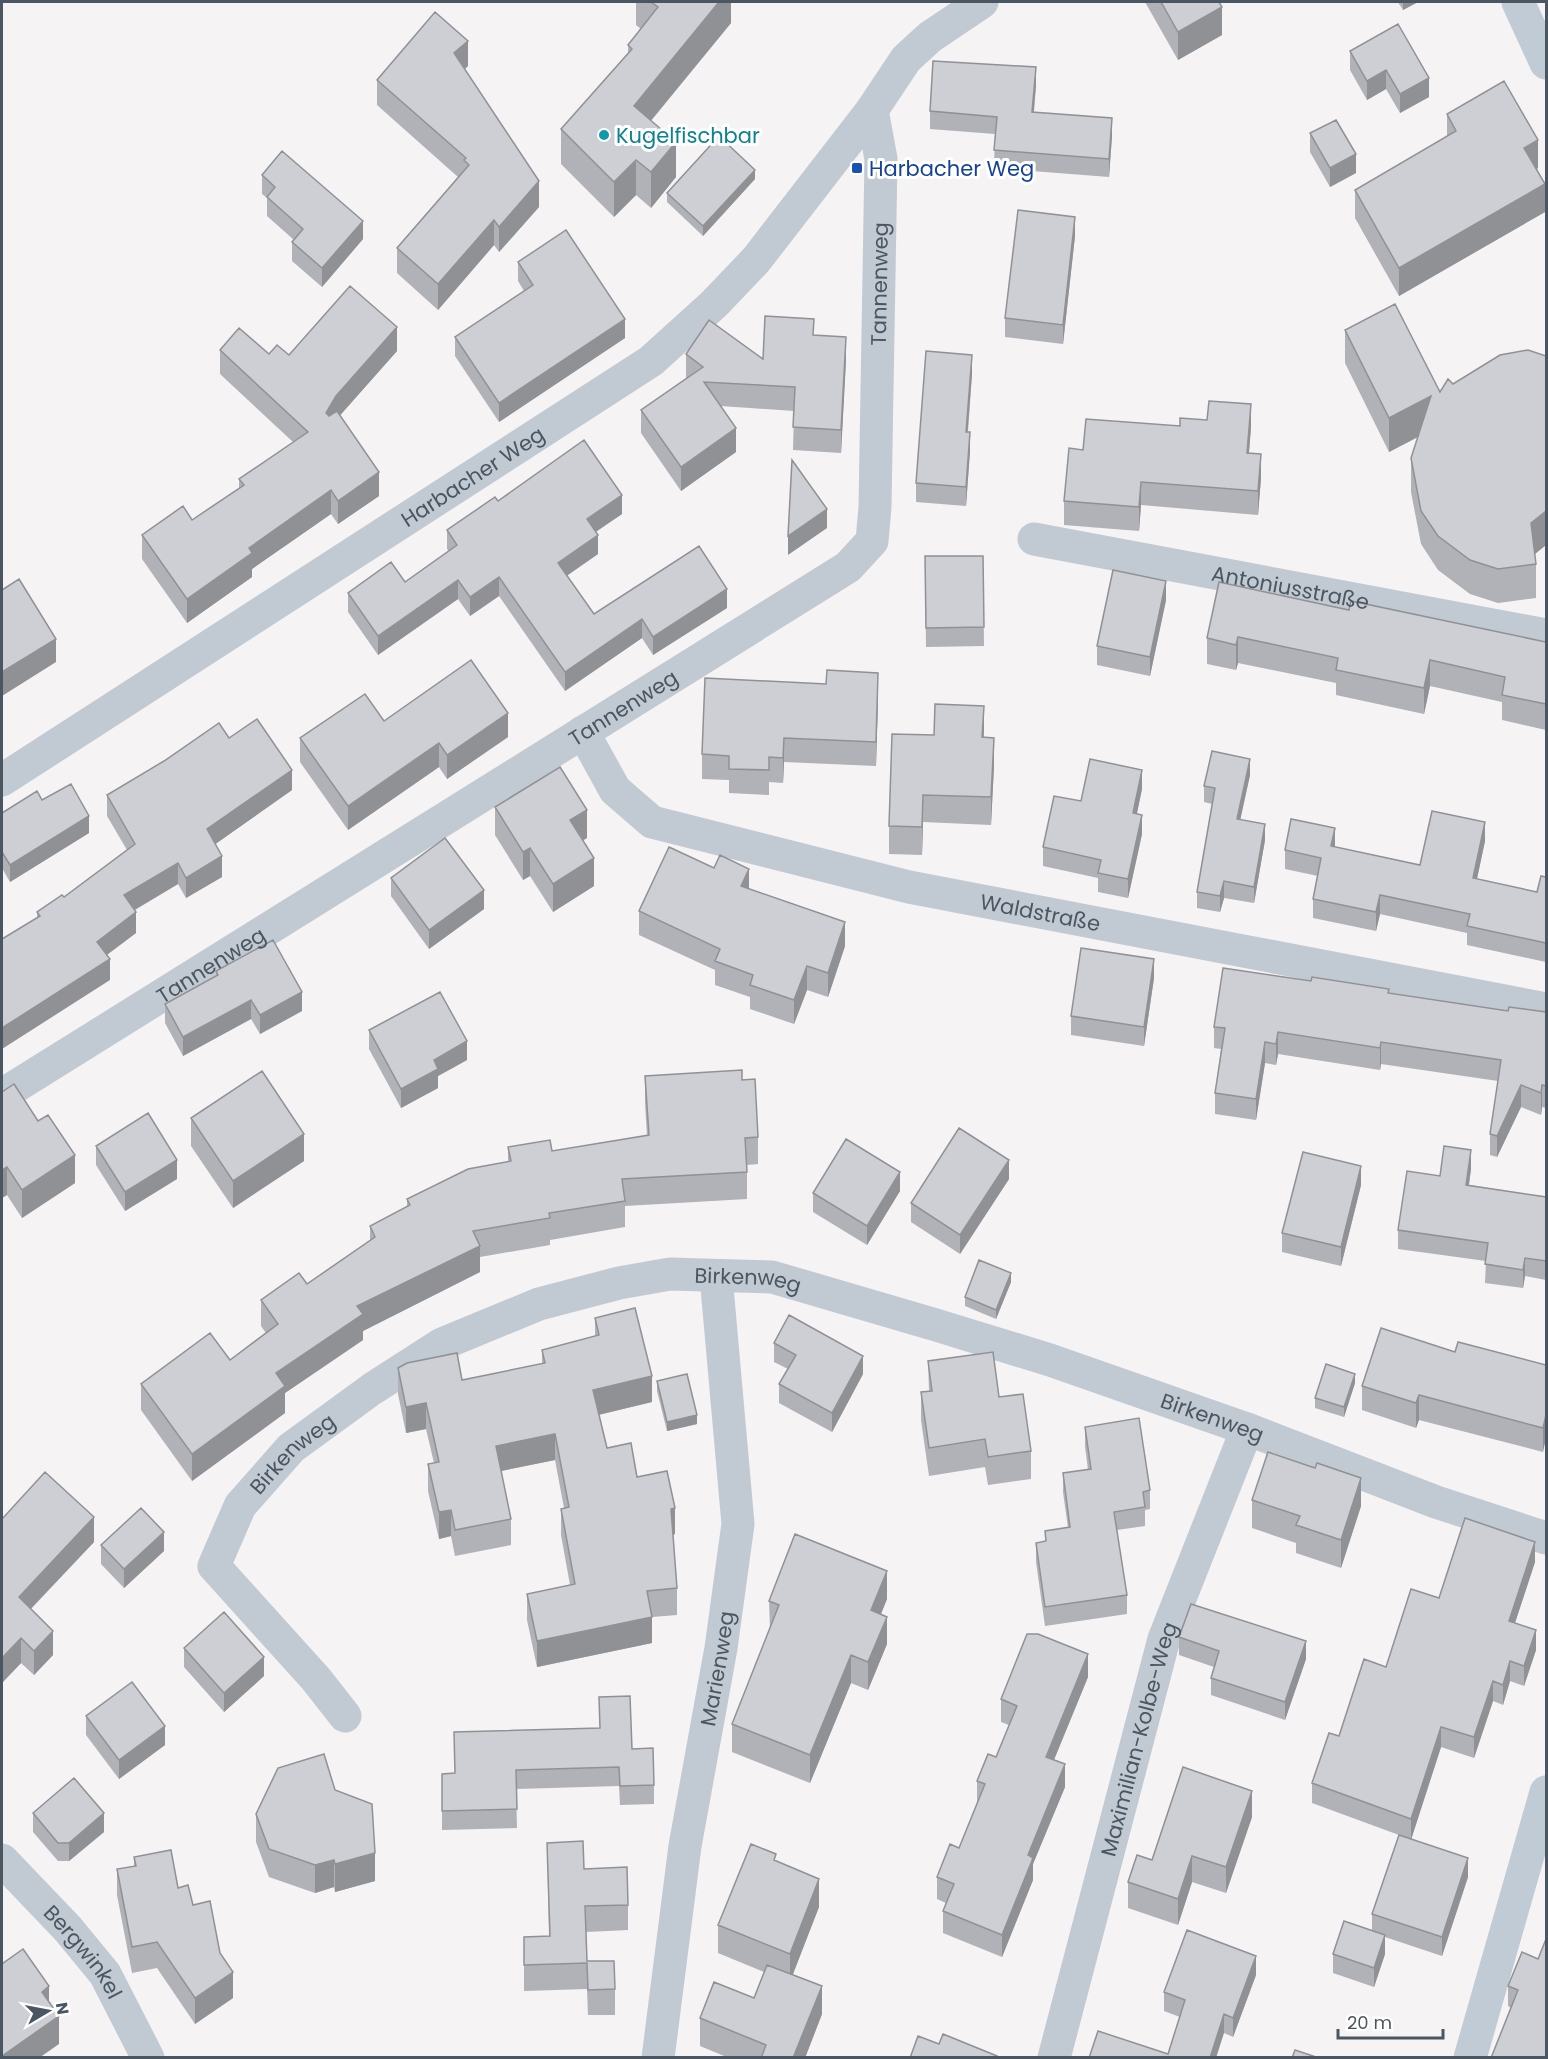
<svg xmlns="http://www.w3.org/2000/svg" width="1548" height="2059" viewBox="0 0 1548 2059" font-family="Poppins,sans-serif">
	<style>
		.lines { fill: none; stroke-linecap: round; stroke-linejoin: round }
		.street { stroke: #c1cad2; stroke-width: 33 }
		.secondary { stroke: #c1cbd6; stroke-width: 33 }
		.wall { fill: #b0b2b7 }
		.shaded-wall { fill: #909195 }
		.building { fill: #cdcfd5; stroke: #909195; stroke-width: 1.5 }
		.culture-dot { fill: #0f9aa8; stroke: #fff; stroke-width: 2 }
		.transit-dot { fill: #1a4fb4; stroke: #fff; stroke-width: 2 }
		.labels { text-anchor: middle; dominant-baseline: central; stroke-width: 6; stroke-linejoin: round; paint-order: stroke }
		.culture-label { font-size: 21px; fill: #0d838f; stroke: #fff; text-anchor: start }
		.transit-label { font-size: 21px; fill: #164399; stroke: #fff; text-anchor: start }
		.street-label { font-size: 21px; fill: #4a5661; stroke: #fff }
	</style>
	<rect width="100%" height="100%" fill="#f5f3f3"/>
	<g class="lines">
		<g class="street">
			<path id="s1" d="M1034,539l512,96"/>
			<path id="s2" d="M583,732l32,58 37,32 257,65 637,122"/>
			<path id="s3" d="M2,780l649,-419 63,-57 42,-44 116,-150 34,-51 24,-22 52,-35"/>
			<path id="s4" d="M2,1095l846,-528 24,-26 3,-34 6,-348 -9,-49"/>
			<path id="s5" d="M345,1716l-29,-37 -102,-113 26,-60 51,-58 81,-59 70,-45 97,-40 80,-21 51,-9 102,3 164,48 114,35 197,69 189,73 110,36"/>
			<path id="s6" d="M2,1860l66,69 37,45 43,84"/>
			<path id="s7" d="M658,2058l27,-212 36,-198 17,-124 -22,-248"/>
			<path id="s8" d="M1054,2058l110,-419 83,-210"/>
		</g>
		<path class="secondary" d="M1518,2l28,61
			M1470,2058l76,-266"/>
	</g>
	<path class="wall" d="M636,2h95v21l-80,98 25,56 -25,31 -15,-13 -22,22 -53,-53v-35l67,-76v-8l13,-16 -5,-4z
		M1145,2h74l3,33 -44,25z
		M1398,2h20l-15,8z
		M1398,24l31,73 -29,16 -14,-24 -19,11 -17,-30v-19z
		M468,66l-3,3 74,138 -40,45 -5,-7 -56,65 -41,-37v-25l61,-71 -81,-72v-25z
		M1036,85l-2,27 78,24 -3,41 -115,-9 1,-34 -65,-5v-18z
		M1447,114l91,54 -1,1 8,43 -146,84 -44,-78v-28l92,-53z
		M1310,133l46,40 -26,14 -20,-35z
		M262,175l101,64 -41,48 -30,-26v-19l2,-2 -27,-24v-18l-5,-4z
		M755,179l-52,57 -36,-34v-9z
		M1075,236l-12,108 -58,-7v-19z
		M518,262l107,76 -126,84 -44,-66v-19l69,-46 -6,-10z
		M1345,330l95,62 13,-8 93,-28v189l-11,9 1,10v34l-38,5 -28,-9 -32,-24 -17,-26 -10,-52v-34l7,-21 -29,15 -44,-89z
		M814,335l32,25 -5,93 -48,-3 1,-39 -73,-5 15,46 -55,39 -40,-58v-23l45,-32v-24l77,5z
		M220,350l69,5 108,-4 -57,64 39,81 -41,28 -7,-10 -79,55v8l-65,46 -45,-64v-24l50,-15 47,-32v-9l54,-37 -73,-68z
		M972,374l-4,58 2,19 -4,55 -50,-4v-19z
		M1180,426l71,1 -2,26 12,25 -3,37 -117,-10 -2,26 -75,-6v-24l19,-51z
		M498,501l124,13 -26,17 2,23 -31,21 27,39 133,-6 -74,47 -11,-17 -77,53 -66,-95 -29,20 -12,-17 -80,56 -30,-43v-19l57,-11 44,-31 -2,-2v-19z
		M925,556h58l1,90 -58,1z
		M1166,600l-16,76 -53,-11v-19z
		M1349,610l197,32v88l-44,-10v-18l-72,-16 -6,28 -88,-19v-12l-98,-20 -2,7 -29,-6v-26z
		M878,697l-2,69 -92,-4 -1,21 -14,-1v13l-40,-2v-13l-27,-1v-25z
		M384,721l124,16 -61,42 -8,-12 -91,63 -48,-68v-24z
		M984,737l10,29 -3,59 -68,-3 -1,33 -33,-1v-28z
		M229,738l63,52 -77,54 7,33 -36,21 -8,-14 -43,26 1,23 -29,22 3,25 -73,-63v-5l27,-15 63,-47 -20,-34v-21z
		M1250,775l-10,44 25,21 -11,63 -30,-5 -4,14 -23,-4v-16l15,-88 -8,-2v-16z
		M1142,789l-5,24 5,21 -14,64 -30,-6v-14l-55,-12v-19l38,-46z
		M42,800l47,33 -79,49 -8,-14v-55z
		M495,807l92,31 -4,2 11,46 -41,26 -23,-36 -7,4 -28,-45z
		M1485,841l-8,38 60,13 9,-15v85l-79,-17v-12l-87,-19 -4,17 -63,-13v-19l5,-23 -33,-7v-19l50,-3 85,18z
		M391,878l93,31 -55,40 -38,-53z
		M749,889l96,57 -17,51 -21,-7 -13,34 -44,-15v-12l-35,-12v-15l-76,-35v-24z
		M216,971l86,40 -42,23 -9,-15 -68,37 -18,-33v-19l51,-28z
		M1154,978l-10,68 -73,-11v-19z
		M1389,993l119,18 38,1v96l-4,-1 -1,8 -20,-8 -24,50 -7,-2v-21l8,-53 -117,-17 -1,6 -102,-16 -2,11 -11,-2 -9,57 -41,-6v-21l6,-44 -7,-1v-21z
		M369,1030l98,30 -29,16v12l-37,20 -32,-59z
		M645,1076l97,4 16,57v27l-11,1v34l-122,7v21l-75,13v5l-70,12v15l-117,59v9l-78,53v20l-93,68 -51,-71v-26l89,-24 36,-27 -5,-7v-26l46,-16 63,-44v-14l37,-19v-8l101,-37v-15l44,4 95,-15 -2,-33z
		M2,1092l73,91 -53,35 -15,-23 -5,3z
		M191,1118l113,43 -71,47 -42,-62z
		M96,1146l81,33 -52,32 -29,-46z
		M1471,1169l-2,16 77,12v83l-21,-4 -2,12 -38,-5 1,-22 -88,-12v-19l42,-54z
		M1009,1179l-49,75 -49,-32v-19z
		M1361,1185l-20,81 -59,-14v-19z
		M900,1191l-33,54 -54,-33v-19z
		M1011,1282l-15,37 -31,-13v-9z
		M595,1318l57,84 -53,13 8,33 30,29 38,57 -2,1 4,53v27l-25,2v26l-115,24 -10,-47v-26l43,-9 -9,-50v-26l3,-1 -9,-48 -54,11 10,48v26l-56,11 -4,-20 -12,3 -11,-48v-27l6,-1 -8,-34 -20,4 -8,-39v-26l64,12 80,-16v-14l53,-14z
		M774,1343l89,31 -31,58 -53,-29v-19l9,-15 -14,-7z
		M1455,1352l91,13 -3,87 -124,-32 -3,8 -54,-18v-24z
		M928,1361l71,36 32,54v28l-43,6 -3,-18 -56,9 -8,-56v-28l8,-1z
		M657,1381l40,43 -30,7 -10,-40z
		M1355,1383l-11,34 -29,-9v-10z
		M1085,1427l65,63v19l-5,1v16l-28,4 10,65v19l-82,12 -9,-64v-19l9,-2v-10l23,-3 -5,-36v-19l25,-3 -3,-24z
		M1252,1500l109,6 -20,62 -45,-15v-10l-44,-15z
		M2,1519l92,23 -63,67 22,46 -19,20 -13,-12 -19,20z
		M101,1545l63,6 -40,37 -23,-24z
		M1535,1562l-20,61 21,27 -12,36 -14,-5 -7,24 -10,-4 -19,57 -33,-11 -30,92 57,38 -26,79 -57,-19v17l-11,33 -41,-14v-19l39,-24v-16l27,-79 -87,-32v-20l27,-47 100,-138z
		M887,1599l-6,15 6,30 -19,46 -17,-7 -41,100 -78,-31v-28l38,-95 -1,-28z
		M1179,1637l127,22 -21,61 -74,-25v-17l3,-11 -35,-12z
		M184,1648l80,28 -40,36 -40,-45z
		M1088,1677l-34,83 11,27 -32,77v16l-31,77 -59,-24v-22l3,-8 -9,-4v-22l22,-29 18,-45v-22l19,-24 13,-32 -8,-3v-23z
		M86,1716l79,29 -46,34 -33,-44z
		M454,1732l178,17 22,36v19l-34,1 -1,-19 -103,3 1,39 -75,2v-56l13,-1z
		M335,1790l40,91 -40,11 -1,-5 -19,6 -46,-16 -13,-35v-28z
		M33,1813l71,19 -35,29h-11l-25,-29z
		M1252,1817l-26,76 -34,-11 -14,43 -50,-17v-26l24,-22z
		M547,1843l37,26 44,36v25l-42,2 1,29 28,28v26h-27l-1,-26 -63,2v-54l25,-1z
		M134,1857l44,31 15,17 27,48 13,45 -38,26 -38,-56 -25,5 -15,-78v-26l17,-3z
		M819,1907l-27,68 30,39 -17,44h-76l-29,-12v-28l54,-20 10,-26 -46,-19v-28z
		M1538,1959l8,99 -35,-50 -3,-2v-20z
		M1256,1975l-23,62 -9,-4 -56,21 12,-37 -16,-6v-19z"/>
	<path class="shaded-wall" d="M719,2h12v21l-97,118v-35z
		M1403,2h15l-15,8z
		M1222,7v28l-44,25v-28z
		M468,41v25l-14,12v-25z
		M1036,67v18l-4,45v-18z
		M1386,70v19l-19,11v-19z
		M1429,78v19l-29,16v-19z
		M1112,118v18l-3,41v-18z
		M1538,140v28l-14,8v-28z
		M676,142v35l-25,31v-36z
		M1356,154v19l-26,14v-19z
		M636,160v35l-22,22v-35z
		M755,170v9l-52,57v-10z
		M539,181v26l-40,45v-25z
		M1545,184v28l-146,84v-28z
		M1075,217v19l-12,108v-19z
		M494,220v25l-56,65v-26z
		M363,221v18l-41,48v-19z
		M625,319v19l-126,84v-19z
		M397,327v24l-61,69 -10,17v-24l10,-17z
		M846,337v23l-5,93v-23z
		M972,355v19l-6,77v-19z
		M1431,396v34l-42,22v-34z
		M1251,404v23l-4,49v-23z
		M736,428v24l-55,39v-24z
		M970,432v19l-4,55v-19z
		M1261,454v24l-3,37v-24z
		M379,472v24l-41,28v-23z
		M1141,482v23l-2,26v-24z
		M331,490v24l-79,55v8l-65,46v-24l62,-51z
		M622,495v19l-35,24v-19z
		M827,509v19l-39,27v-19z
		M1546,511v34l-15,12v-34z
		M598,535v19l-40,28v-19z
		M499,577v19l-29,20v-19z
		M458,580v19l-80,56v-19z
		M1166,581v19l-16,76v-19z
		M727,589v19l-74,47v-18z
		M642,619v19l-77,53v-19z
		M1238,637v26l-2,7v-25z
		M56,639v23l-54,34v-24z
		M1430,660v26l-6,28v-26z
		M878,673v24l-2,69v-24z
		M984,706v27l-2,32v-28z
		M508,713v24l-61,42v-24z
		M784,738v24l-1,21v-25z
		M994,738v28l-3,59v-28z
		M439,743v24l-91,63v-24z
		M1250,759v16l-13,60v-16z
		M292,770v20l-85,60v-21z
		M1142,770v19l-9,43v-19z
		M923,795v27l-1,33v-28z
		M587,810v28l-17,10v-28z
		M1142,815v19l-14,64v-19z
		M89,816v17l-79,49v-17z
		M1485,822v19l-12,56v-19z
		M1265,824v16l-11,63v-16z
		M1335,828v19l-4,-1z
		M530,848v28l-7,4v-28z
		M222,856v21l-36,21v-20z
		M594,858v28l-41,26v-28z
		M178,863v21l-54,32v-21z
		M749,869v24l-8,-7z
		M1224,881v17l-4,14v-16z
		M484,890v19l-55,40v-19z
		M1380,895v19l-4,17v-19z
		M136,912v21l-39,29v-20z
		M845,922v24l-17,51v-24z
		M110,959v21l-108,69v-21z
		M1154,959v19l-10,68v-19z
		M807,966v24l-13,34v-24z
		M302,992v19l-42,23v-19z
		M251,1000v19l-68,37v-19z
		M1278,1032v22l-2,11v-21z
		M467,1041v19l-29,16v12l-37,20v-19l33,-29z
		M1265,1042v21l-9,57v-21z
		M1381,1042v22l-1,6v-22z
		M1521,1085v22l-24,50v-21z
		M1542,1085v22l-1,8v-22z
		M304,1134v27l-71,47v-27z
		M1471,1150v19l-5,35v-19z
		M75,1155v28l-53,35v-28z
		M177,1160v19l-52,32v-19z
		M1009,1160v19l-49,75v-19z
		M1361,1166v19l-20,81v-19z
		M7,1167v28l-5,3v-28z
		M900,1172v19l-33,54v-19z
		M480,1246v26l-117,59v9l-78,53v20l-93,68v-27l84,-81 81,-67z
		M1525,1258v18l-2,12v-18z
		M1011,1273v9l-15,37v-9z
		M863,1356v18l-31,58v-19z
		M1355,1374v9l-11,34v-10z
		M652,1376v26l-59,14v-26z
		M1419,1395v25l-3,8v-25z
		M426,1403v26l-20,4v-26z
		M697,1415v9l-30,7v-9z
		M1546,1415v24l-3,13v-24z
		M555,1434v26l-59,12v-26z
		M1361,1478v28l-20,62v-28z
		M675,1508v26l-4,1v-26z
		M451,1510v26l-12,3v-27z
		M94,1517v25l-75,79v-24z
		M164,1532v19l-40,37v-19z
		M1535,1542v20l-26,79v-20z
		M887,1571v28l-16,39v-28z
		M652,1617v26l-115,24v-26z
		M887,1617v27l-19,46v-28z
		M1536,1630v20l-12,36v-20z
		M53,1631v24l-19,20v-24z
		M21,1638v25l-19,20v-25z
		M1306,1641v18l-21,61v-18z
		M1088,1654v23l-42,102v-22z
		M851,1655v28l-41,100v-28z
		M264,1657v19l-40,36v-19z
		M1510,1661v20l-7,24v-20z
		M1493,1681v20l-19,57v-21z
		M165,1726v19l-46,34v-19z
		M1441,1727v20l-30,93v-21z
		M1065,1764v23l-32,77v16l-31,77v-22l26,-80z
		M1252,1791v26l-26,76v-26z
		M104,1813v19l-35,29v-18z
		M375,1853v28l-40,11v-28z
		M1192,1856v26l-14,43v-26z
		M1468,1858v19l-26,79v-19z
		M334,1860v27l-19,6v-28z
		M819,1879v28l-29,75v-28z
		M1385,1935v19l-11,33v-19z
		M1256,1956v19l-23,62v-19z
		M233,1972v26l-38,26v-26z
		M49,1986v28l-7,-22z
		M822,1986v28l-17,44h-12z
		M1224,2014v19l-8,25h-6z
		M59,2016v28l-20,14h-37v-2z"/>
	<path class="building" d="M651,2h68l-85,104 42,36 -25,30 -15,-12 -22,22 -53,-53 71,-80 -4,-4 30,-38z
		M1161,2h58l3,5 -44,25z
		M435,12l33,29 -14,12 85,128 -40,46 -5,-7 -56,64 -41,-36 72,-83 -5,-5 2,-2 -89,-78z
		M1398,24l31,54 -29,16 -14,-24 -19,11 -17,-30z
		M933,61l103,6 -4,45 80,6 -3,41 -115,-9 3,-33 -67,-6z
		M1504,81l34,59 -14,8 21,36 -146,84 -44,-78 101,-59 -9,-17z
		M1336,120l20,34 -26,14 -20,-35z
		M719,136l36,34 -52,56 -36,-33z
		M282,151l81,70 -41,47 -30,-26 11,-13 -36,-32 8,-10 -13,-12z
		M1018,210l57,7 -12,108 -58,-7z
		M566,230l59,89 -126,84 -44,-66 78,-52 -15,-23z
		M350,286l47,41 -61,69 -10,17 3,3 8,-5 42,61 -41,29 -7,-11 -82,58 3,5 -65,46 -45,-64 41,-29 9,14 52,-35 -5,-6 69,-47 -88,-82 19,-22 30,26 8,-9 12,10z
		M1395,304l45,88 8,-13 5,5 47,-29 28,-5 18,6v155l-15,12 5,41 -38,5 -28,-9 -32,-24 -17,-25 -10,-53 20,-62 -42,22 -44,-88z
		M765,316l49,3 -1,16 33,2 -5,93 -48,-3 2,-40 -91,-5 32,46 -55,39 -40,-57 62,-43 -17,-13 23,-34 54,39z
		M926,351l46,4 -6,77h4l-4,55 -50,-4z
		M1209,401l42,3 -4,49 14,1 -3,37 -117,-9 -2,25 -75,-6 5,-53 14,2 3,-31 94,7v-8l27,2z
		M584,440l38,55 -35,24 11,16 -40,28 36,51 105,-68 28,43 -74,48 -11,-18 -77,53 -66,-95 -29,20 -12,-17 -80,56 -30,-43 43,-31 14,20 52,-37 -10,-15 48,-33 3,4z
		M792,460l35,49 -39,27z
		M925,556h58l1,71 -58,1z
		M1113,570l53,11 -16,76 -53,-11z
		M19,579l37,60 -54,33v-82z
		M1219,582l130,28 2,-9 195,41v62l-44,-9 3,-18 -75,-17 -6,28 -88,-18 2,-12 -100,-21 -2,8 -29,-7z
		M471,660l37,53 -61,42 -8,-12 -91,63 -48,-68 65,-44 19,27z
		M827,670l51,3 -2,69 -92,-4 -1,20 -14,-1v13l-40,-1v-13l-27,-2 3,-76 121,6z
		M935,704l49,2 -2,31 12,1 -3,59 -68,-2 -1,32 -33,-1 3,-92 42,1z
		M257,719l35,51 -85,59 15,27 -36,22 -8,-15 -54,32 12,17 -39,30 13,17 -108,69v-89l38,-23 -3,-4 25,-17 2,2 71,-53 -28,-49 57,-34 55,-38 10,15z
		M1212,751l38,8 -13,60 28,5 -11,63 -30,-6 -4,15 -23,-4 18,-104 -11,-2z
		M1090,759l52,11 -9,43 9,2 -14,64 -30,-6 3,-13 -58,-13 11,-51 27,5z
		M560,767l27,43 -17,10 24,38 -41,26 -23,-36 -7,4 -28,-45z
		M71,784l18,32 -79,49 -8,-13v-39l35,-22 5,9z
		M1432,811l53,11 -12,56 64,14 4,-16 5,1v66l-79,-17 3,-12 -90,-19 -4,17 -63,-13 8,-41 -36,-8 6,-31 44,9 -4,18 89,19z
		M445,838l39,52 -55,40 -38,-52z
		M669,847l45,21 6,-13 29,14 -8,17 104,36 -17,51 -21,-7 -13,34 -44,-15 3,-10 -38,-14 5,-12 -81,-38z
		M273,940l29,52 -42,23 -9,-15 -68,37 -18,-33 53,-29 -2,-4z
		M1081,948l73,11 -10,68 -73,-11z
		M1223,968l88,13 1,-4 77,12 -1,4 120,18 1,-4 37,5v74l-4,-1 -1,8 -20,-8 -24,51 -7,-2 11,-74 -120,-18 -1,6 -102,-16 -2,12 -11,-2 -9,57 -41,-6 10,-65 -11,-1z
		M440,992l27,49 -33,19 4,9 -37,20 -32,-59z
		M742,1070v10l13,-1 3,58 -13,1 2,34 -125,7 3,22 -76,12 1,5 -77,13 7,15 -123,60 6,8 -87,59 9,13 -93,68 -51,-70 69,-51 20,27 48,-36 -17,-24 38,-27 8,11 68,-47 -5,-11 40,-21 -3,-6 61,-30 43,-8 -3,-14 42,-7 2,11 97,-16 -4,-59z
		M262,1071l42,63 -71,47 -42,-63z
		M14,1084l24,37 10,-6 27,40 -53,35 -15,-23 -5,3v-78z
		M148,1113l29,47 -52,32 -29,-46z
		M959,1128l50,32 -49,75 -49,-32z
		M846,1139l54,33 -33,54 -54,-33z
		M1444,1146l27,4 -5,35 80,12v64l-21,-3 -2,12 -38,-6 3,-21 -90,-13 9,-59 33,5z
		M1303,1152l58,14 -20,81 -59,-14z
		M979,1260l32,13 -15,37 -31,-13z
		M635,1308l17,68 -59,14 14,58 24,-5 6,34 30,-6 8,37 -4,1 6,79 -30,3 5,26 -115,24 -10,-47 48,-10 -14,-75 8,-2 -14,-73 -59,12 15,73 -56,11 -4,-20 -12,2 -11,-48 11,-2 -13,-59 -20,4 -8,-39 9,-5 50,-10 5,27 83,-17 -3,-13 57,-15 -4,-17z
		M789,1315l74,41 -31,57 -53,-29 17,-29 -22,-12z
		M1381,1328l74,24 3,-10 88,23v50l-3,13 -124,-33 -3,8 -54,-17z
		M993,1352l6,45 24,-3 8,57 -43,6 -3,-18 -56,9 -8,-56 11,-1 -4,-30z
		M1326,1364l29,10 -11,33 -29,-9z
		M687,1374l10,41 -30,7 -10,-41z
		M1139,1418l11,72 -7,2 2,15 -31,5 13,83 -82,12 -9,-64 10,-2 -1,-10 25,-4 -7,-54 28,-4 -6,-42z
		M1268,1452l47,16 2,-5 44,15 -20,62 -45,-15 4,-9 -48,-16z
		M45,1472l49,45 -75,80 34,34 -19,20 -13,-13 -19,20v-139z
		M141,1508l23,24 -40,37 -23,-24z
		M1465,1518l70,24 -26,79 27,9 -12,36 -14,-5 -7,24 -10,-4 -19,56 -33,-10 -30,92 -99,-36 17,-50 10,3 25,-77 22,8 25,-78 28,9z
		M795,1534l92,37 -16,39 16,7 -19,45 -17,-7 -41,100 -78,-31 47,-119 -10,-4z
		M1191,1604l115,37 -21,61 -74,-24 8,-27 -40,-14z
		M224,1612l40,45 -40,36 -40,-45z
		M1027,1634h11l50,20 -42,103 19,7 -37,91 5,3 -31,77 -59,-24 11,-27 -17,-7 13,-33 9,4 26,-64 -8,-3 11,-27 8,3 21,-51 -16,-7z
		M132,1682l33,44 -46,34 -33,-44z
		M630,1696l2,53 21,-1 1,37 -34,1 -1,-19 -103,3 1,39 -75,2v-37l13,-1 -1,-41 146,-4 -1,-31z
		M324,1754l11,36 37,14 3,49 -40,11 -1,-4 -19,5 -46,-16 -13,-35 22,-46z
		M1183,1767l69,24 -26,76 -34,-11 -14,43 -50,-17 9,-27 15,5z
		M74,1778l30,35 -35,30h-11l-25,-30z
		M1399,1835l69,23 -26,79 -70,-23z
		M583,1841l1,28 43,-2 1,38 -43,1 2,55h27l1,28 -27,1 -1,-27 -63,2v-28l26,-1 -3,-93z
		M751,1844l25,10 -2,6 45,19 -29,75 -72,-29z
		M171,1850l7,38 10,-3 5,20 17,-4 10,52 13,19 -38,26 -38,-56 -25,5 -15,-78 19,-3 -2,-9z
		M1344,1921l41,14 -11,33 -41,-14z
		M1187,1930l69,26 -23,62 -9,-4 -14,44h-121l9,-27 70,23 17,-54 -21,-8z
		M1546,1939v119h-55l27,-68 -10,-4 14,-34 16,7z
		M23,1949l26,37 -7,6 17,24 -57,40v-92z
		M767,1965l55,21 -29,72h-32l5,-13 -66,-27 14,-36 40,16z
		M943,2034l54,22 -1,2h-86l8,-22 21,8z
		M1295,2050l24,8h-27z"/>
	<circle class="culture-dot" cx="604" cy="135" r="6"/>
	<rect class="transit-dot" x="851" y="162" width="12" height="12" rx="3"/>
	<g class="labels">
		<g class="culture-label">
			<text x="616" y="135">Kugelfischbar</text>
		</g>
		<g class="transit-label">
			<text x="869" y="168">Harbacher Weg</text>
		</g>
		<g class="street-label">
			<text stroke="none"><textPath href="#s4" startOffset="1290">Tannenweg</textPath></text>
			<text stroke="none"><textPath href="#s3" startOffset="560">Harbacher Weg</textPath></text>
			<text stroke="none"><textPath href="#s1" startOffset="261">Antoniusstraße</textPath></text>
			<text stroke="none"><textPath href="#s4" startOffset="732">Tannenweg</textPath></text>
			<text stroke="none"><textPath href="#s2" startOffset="514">Waldstraße</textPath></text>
			<text stroke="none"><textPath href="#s4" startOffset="246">Tannenweg</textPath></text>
			<text stroke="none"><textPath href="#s5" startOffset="843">Birkenweg</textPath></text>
			<text stroke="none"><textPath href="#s5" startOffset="1329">Birkenweg</textPath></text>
			<text stroke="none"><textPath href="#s5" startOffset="339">Birkenweg</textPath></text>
			<text stroke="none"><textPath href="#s7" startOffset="394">Marienweg</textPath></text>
			<text stroke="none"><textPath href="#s8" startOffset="330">Maximilian-Kolbe-Weg</textPath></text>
			<text stroke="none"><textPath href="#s6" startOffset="123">Bergwinkel</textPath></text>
		</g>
	</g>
	<rect width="1548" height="2059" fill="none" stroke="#4a5661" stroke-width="6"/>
	<g transform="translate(48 2011) rotate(80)" stroke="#ffffff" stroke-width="4.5" paint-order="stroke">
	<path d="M0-4.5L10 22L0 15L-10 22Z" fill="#4a5661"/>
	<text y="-9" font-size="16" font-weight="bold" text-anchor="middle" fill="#4a5661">N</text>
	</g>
	<path d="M1338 2029v9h105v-9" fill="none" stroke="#4a5661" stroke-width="3"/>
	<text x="1347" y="2029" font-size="18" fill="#4a5661" stroke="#ffffff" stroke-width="4.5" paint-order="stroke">20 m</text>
</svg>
